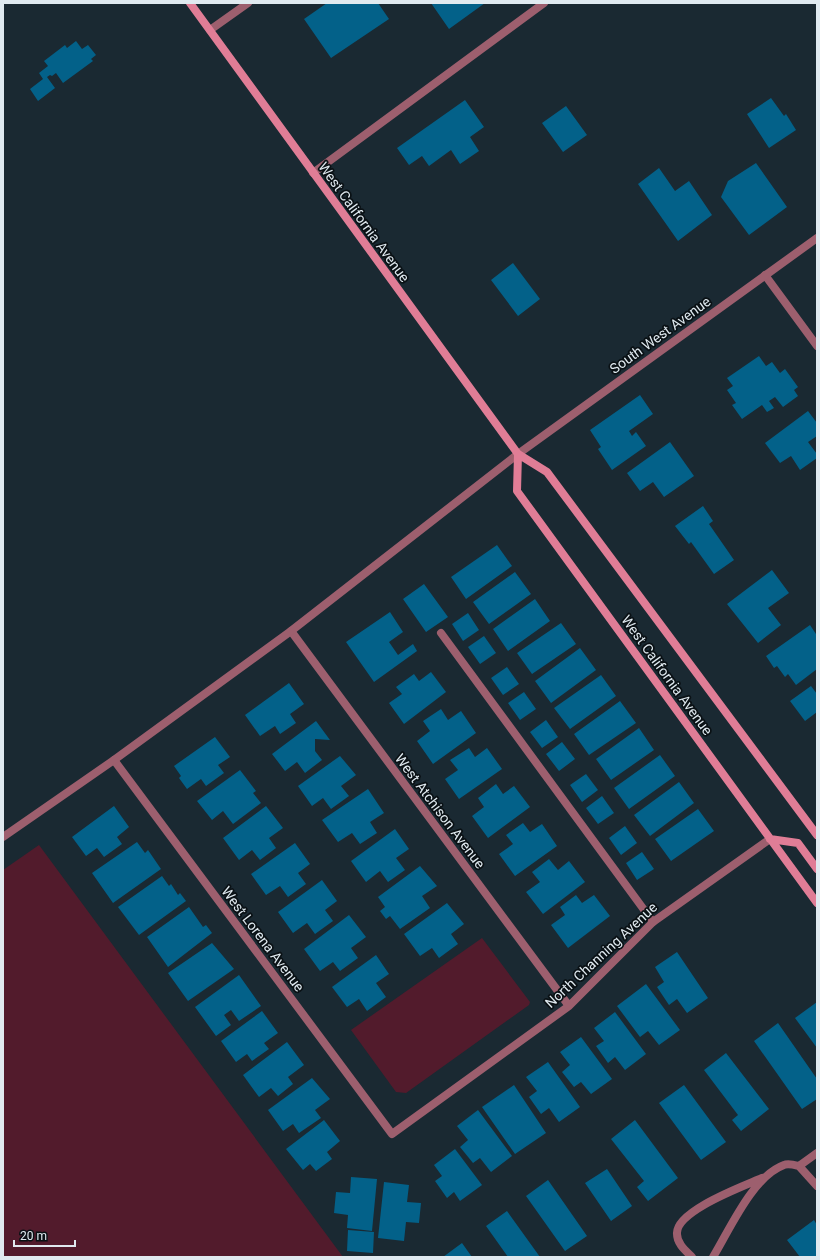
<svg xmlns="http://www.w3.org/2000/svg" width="820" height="1260" viewBox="0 0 820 1260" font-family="Roboto,sans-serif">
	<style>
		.green { fill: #521b2c }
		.building { fill: #036189 }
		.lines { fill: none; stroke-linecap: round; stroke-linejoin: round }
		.service { stroke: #9d5f6e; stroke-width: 8 }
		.minor { stroke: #9d5f6e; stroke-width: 8 }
		.tertiary { stroke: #9d5f6e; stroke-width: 8 }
		.secondary { stroke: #e07d96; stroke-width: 8 }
		.labels { text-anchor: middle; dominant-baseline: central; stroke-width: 3.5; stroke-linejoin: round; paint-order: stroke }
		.street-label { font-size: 14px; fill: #e0eaf0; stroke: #0a1115 }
	</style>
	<rect width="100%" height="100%" fill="#1a2932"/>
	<path class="green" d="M39,845l304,412h-340v-387z
		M482,938l48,64 -1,3 -123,88 -10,-1 -45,-62z"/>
	<path class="building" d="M327,3h51l11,16 -58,39 -27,-39z
		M431,3h54l-36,26z
		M76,41l6,8 6,-4 8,10 -5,4 2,2 -30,22 -7,-10 -4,3 -2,-1 -3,2 8,11 -17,13 -8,-12 13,-10 -4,-6 9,-7 -4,-5 21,-16 2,3z
		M771,98l13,18 2,-2 10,16 -27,18 -22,-34z
		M465,100l19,27 -14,10 9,14 -19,13 -9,-14 -22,16 -7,-10 -13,9 -12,-17z
		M566,106l21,29 -24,17 -21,-29z
		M756,163l31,44 -38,28 -28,-38 7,-16z
		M659,168l16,23 14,-10 23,34 -34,26 -40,-57z
		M513,263l27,36 -22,17 -27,-36z
		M759,356l7,10 6,-4 8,11 5,-4 13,18 -4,3 4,6 -15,11 -8,-10 -6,4 5,7 -7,4 -5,-7 -20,14 -10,-14 4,-2 -9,-13 6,-4 -6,-8z
		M640,395l13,19 -24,17 3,5 4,-4 10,14 -34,24 -14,-21 3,-2 -11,-17z
		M808,411l9,12v13l-9,6 9,12v4l-17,12 -9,-14 -11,7 -15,-20z
		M670,442l24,34 -30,21 -11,-15 -13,9 -13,-18z
		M703,506l10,15 -4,3 25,36 -20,14 -23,-32 -2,2 -14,-18z
		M497,545l15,21 -46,33 -15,-22z
		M772,570l17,23 -21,15 13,17 -23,18 -31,-39z
		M515,572l16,22 -42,30 -16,-22z
		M424,584l24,33 -22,15 -23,-33z
		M535,599l15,22 -42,30 -15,-22z
		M390,612l13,20 -14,10 9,13 15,-11 4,7 -43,31 -28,-40z
		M468,613l11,17 -16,11 -11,-17z
		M561,623l15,21 -44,30 -15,-21z
		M810,625l6,9 1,-1v36l-21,16 -8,-11 -3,3 -8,-11 -3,2 -8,-12z
		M484,636l12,17 -16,11 -12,-17z
		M580,648l16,22 -45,33 -16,-22z
		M507,667l12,17 -16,11 -12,-17z
		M431,672l15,20 -42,32 -15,-21 13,-9 -6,-7 18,-13 5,7z
		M601,675l15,21 -46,33 -16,-21z
		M289,683l15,21 -14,10 6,9 -16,11 -5,-8 -15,10 -15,-21z
		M811,686l6,8v18l-12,9 -15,-20z
		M524,692l12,17 -16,11 -12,-17z
		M620,701l16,22 -47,32 -15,-21z
		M441,709l7,11 13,-9 15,22 -43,31 -16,-23 13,-10 -7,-10z
		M546,720l12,17 -16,11 -12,-16z
		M316,721l14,19 -15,-1v12l7,9 -17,13 -8,-11 -12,9 -13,-17z
		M639,728l15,22 -43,30 -15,-21z
		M215,737l15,20 -12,8 6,8 -18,13 -5,-7 -14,10 -8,-11 2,-2 -7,-10z
		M562,742l13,17 -16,12 -13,-17z
		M469,748l6,9 12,-9 15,21 -43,30 -14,-20 13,-9 -8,-10z
		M660,755l15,21 -46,33 -15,-21z
		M340,756l16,19 -15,11 8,10 -18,13 -8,-11 -11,8 -14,-20z
		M240,770l16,21 -3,2 8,10 -28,21 -10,-13 -11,9 -15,-19z
		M586,774l12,16 -16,12 -12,-17z
		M679,782l15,21 -44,33 -16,-21z
		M496,784l7,10 11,-8 16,21 -42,31 -16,-22 12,-9 -6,-9z
		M368,789l16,24 -14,9 7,11 -17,11 -8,-11 -14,9 -16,-22z
		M602,796l12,17 -16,11 -12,-16z
		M114,806l15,21 -12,10 5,7 -18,13 -7,-9 -11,8 -14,-19z
		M266,806l17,22 -14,10 7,10 -16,12 -8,-10 -13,10 -16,-22z
		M698,809l16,22 -43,30 -16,-22z
		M523,823l7,9 12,-8 15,22 -42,30 -16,-22 14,-10 -7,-9z
		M625,826l12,17 -16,12 -12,-17z
		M395,829l14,20 -13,9 9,12 -17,12 -8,-11 -14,11 -15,-21z
		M137,842l8,11 3,-3 13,19 -48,34 -21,-30z
		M295,843l15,21 -12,9 8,11 -18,13 -8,-11 -14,9 -15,-21z
		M642,852l12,17 -17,11 -11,-17z
		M549,859l9,11 11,-9 16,21 -42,32 -17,-22 14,-10 -8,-10z
		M420,866l17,20 -15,10 8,12 -30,21 -10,-13 -4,3 -6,-8 5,-4 -7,-10z
		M162,876l7,10 2,-2 7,11 2,-2 6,8 -47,34 -21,-28z
		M322,880l15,21 -12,9 8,11 -18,13 -8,-11 -14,10 -15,-21z
		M576,895l6,8 12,-8 16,21 -42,32 -17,-23 14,-10 -5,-8z
		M447,903l17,21 -13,10 7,10 -19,14 -7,-10 -12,8 -16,-22z
		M189,907l14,20 3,-2 6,8 -44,34 -21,-30z
		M349,915l17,22 -15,11 7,10 -18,13 -7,-9 -13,9 -16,-22z
		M212,943l22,26 -46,32 -20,-28z
		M677,952l31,46 -21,15 -10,-14 -8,6 -12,-18 7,-5 -9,-15z
		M376,955l13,19 -13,9 10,14 -19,14 -8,-12 -12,8 -15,-20z
		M239,975l22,31 -22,15 -8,-11 -7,5 7,10 -15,11 -21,-29z
		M646,984l34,46 -21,15 -11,-14 -8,6 -23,-31z
		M817,1002v46l-22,-30z
		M262,1011l16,22 -14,10 5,6 -17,12 -5,-7 -11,8 -15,-21z
		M615,1012l31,42 -21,16 -10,-13 -7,6 -12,-17 8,-5 -10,-13z
		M778,1023l39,56v20l-15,10 -48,-68z
		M581,1037l31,42 -21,15 -10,-12 -7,5 -12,-15 8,-7 -10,-13z
		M287,1042l17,23 -16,12 5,7 -15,12 -7,-8 -12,9 -16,-22z
		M726,1053l43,56 -28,22 -9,-11 6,-5 -34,-45z
		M548,1062l32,45 -21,15 -10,-14 -8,6 -12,-17 8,-6 -11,-14z
		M312,1078l18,21 -15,11 6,8 -22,15 -6,-9 -10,7 -15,-21z
		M514,1085l32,48 -31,21 -33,-47z
		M684,1085l42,57 -25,18 -42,-57z
		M478,1110l34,46 -21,16 -11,-14 -7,5 -13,-16 8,-7 -11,-14z
		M324,1120l16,21 -13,11 5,7 -16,12 -6,-7 -7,6 -17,-21z
		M635,1120l43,58 -30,23 -11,-14 7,-6 -33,-42z
		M455,1149l27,36 -22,16 -6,-9 -7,6 -12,-17 7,-5 -8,-11z
		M607,1169l25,37 -21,15 -26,-38z
		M351,1177l26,2 -5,52 -25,-3 1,-13 -14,-2 2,-21 14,1z
		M548,1180l39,56 -22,15 -39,-55z
		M384,1182l25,3 -2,17 14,1 -2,20 -13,-1 -2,19 -26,-3z
		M507,1211l33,46h-32l-22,-31z
		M814,1220l3,5v32h-17l-13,-17z
		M348,1230l26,2 -1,21 -26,-2z
		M462,1243l10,14h-29z"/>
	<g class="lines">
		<path class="service" d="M210,30l38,-27
			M313,173l231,-170
			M441,633l212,289
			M799,1166l18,-13
			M692,1257c-6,-6 -15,-13 -15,-23 -2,-23 67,-48 85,-56
			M713,1257c17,-28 40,-81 71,-92 4,-2 11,0 15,1l18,20"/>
		<path class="minor" d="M765,275l52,71
			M291,631l278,375
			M114,760l278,374 177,-128 84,-84 117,-83"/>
		<path class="tertiary" d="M3,837l111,-77 177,-129 227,-177 299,-216"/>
		<path class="secondary" d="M190,3l328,451 29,18 270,363
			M518,454l-1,37 300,412
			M770,839l28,4 19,26"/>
	</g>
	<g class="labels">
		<g class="street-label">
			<text transform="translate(364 222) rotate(54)">West California Avenue</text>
			<text transform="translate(660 335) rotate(-36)">South West Avenue</text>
			<text transform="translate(667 675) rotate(54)">West California Avenue</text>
			<text transform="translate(440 811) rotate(53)">West Atchison Avenue</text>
			<text transform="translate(263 939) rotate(53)">West Lorena Avenue</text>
			<text transform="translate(601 955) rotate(-43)">North Channing Avenue</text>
		</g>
	</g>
	<rect width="820" height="1260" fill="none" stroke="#e0eaf0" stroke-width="8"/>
	<path d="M14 1240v6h61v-6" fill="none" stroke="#e0eaf0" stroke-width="2"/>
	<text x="20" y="1240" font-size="12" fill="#e0eaf0" stroke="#0a1115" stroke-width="3" paint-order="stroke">20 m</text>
</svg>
